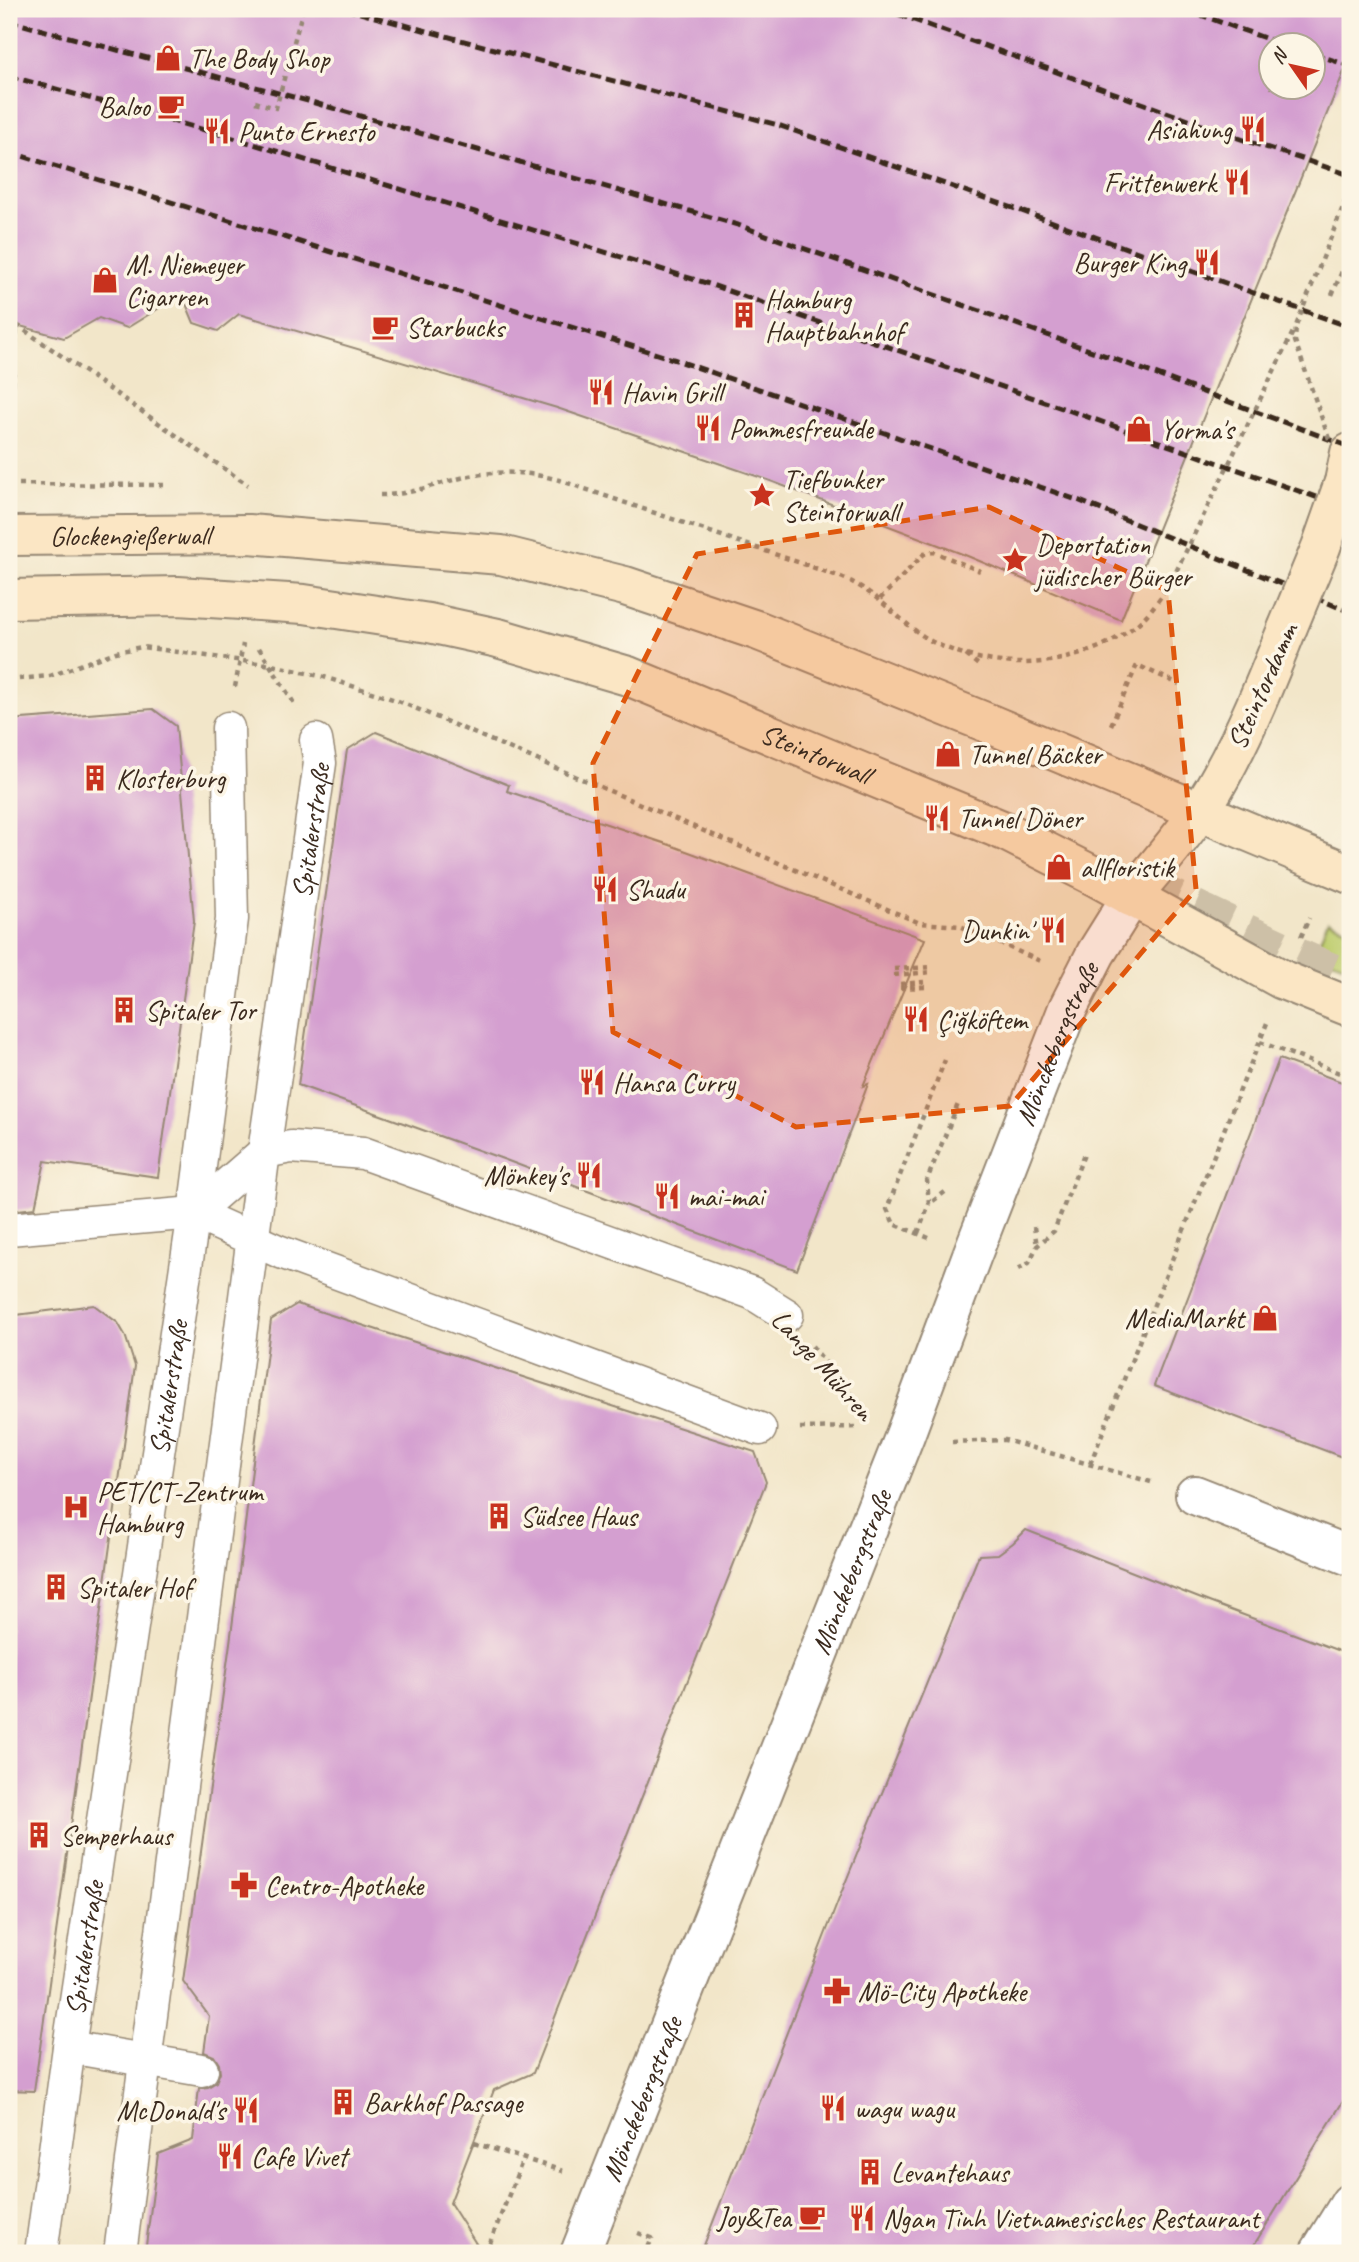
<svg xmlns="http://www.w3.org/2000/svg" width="1359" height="2262" viewBox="0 0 1359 2262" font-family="Caveat,sans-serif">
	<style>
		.green { fill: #bfce70; stroke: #7d7c47; stroke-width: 2 }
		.building { fill: #d49fd0; fill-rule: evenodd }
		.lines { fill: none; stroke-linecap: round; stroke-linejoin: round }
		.primary-tunnel { stroke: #cdc0a7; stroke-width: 38; stroke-dasharray: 38 19; stroke-linecap: butt }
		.pedestrian-casing { stroke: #968874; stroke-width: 35 }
		.minor-casing { stroke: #968874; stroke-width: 42 }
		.secondary-casing { stroke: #968874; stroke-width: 42 }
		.path { stroke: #968874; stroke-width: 4.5; stroke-dasharray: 5 5; stroke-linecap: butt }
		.pedestrian { stroke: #fff; stroke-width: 32 }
		.minor { stroke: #fff; stroke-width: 38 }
		.secondary { stroke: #fbe6c4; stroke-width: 38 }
		.rail { stroke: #3b2a1e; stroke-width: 5; stroke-dasharray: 10 5; stroke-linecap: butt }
		.secondary-bridge-casing { stroke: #968874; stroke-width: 42; stroke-linecap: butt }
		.path-bridge { stroke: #968874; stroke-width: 4.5; stroke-dasharray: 5 5; stroke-linecap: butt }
		.secondary-bridge { stroke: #fbe6c4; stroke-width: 38 }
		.marked { fill: #df570d; fill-opacity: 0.2; stroke: #df570d; stroke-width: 5; stroke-dasharray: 14 9; stroke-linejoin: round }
		.labels { text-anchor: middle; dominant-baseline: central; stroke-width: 7; stroke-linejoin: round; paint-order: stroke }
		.poi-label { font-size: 28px; fill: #3b2a1e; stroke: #fcf5e5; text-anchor: start }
		.street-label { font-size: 28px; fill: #3b2a1e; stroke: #fcf5e5 }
	</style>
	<rect width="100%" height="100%" fill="#fcf5e5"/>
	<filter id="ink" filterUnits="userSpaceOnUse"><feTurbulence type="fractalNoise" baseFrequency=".0143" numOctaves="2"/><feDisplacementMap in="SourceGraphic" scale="14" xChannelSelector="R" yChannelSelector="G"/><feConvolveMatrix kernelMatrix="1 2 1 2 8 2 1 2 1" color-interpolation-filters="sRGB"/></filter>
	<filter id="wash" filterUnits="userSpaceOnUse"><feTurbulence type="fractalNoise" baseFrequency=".00686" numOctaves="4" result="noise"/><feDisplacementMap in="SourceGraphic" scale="28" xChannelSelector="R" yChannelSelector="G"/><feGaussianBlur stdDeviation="1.57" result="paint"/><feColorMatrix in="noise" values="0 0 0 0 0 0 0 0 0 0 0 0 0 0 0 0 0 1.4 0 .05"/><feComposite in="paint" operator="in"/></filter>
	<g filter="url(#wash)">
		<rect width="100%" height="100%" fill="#f2e6c9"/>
		<path class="green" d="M1328,921l22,9v37l-36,-14z"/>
		<g id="blocks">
			<path class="building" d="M9,9h1341v48l-229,563 -156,-65 -197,-75 -211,-72 -318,-94 -21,17 -24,-8 -12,-29 -55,34 -28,-10 -35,20 -55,-15zM1271,46h42v42h-42z
				M153,709l23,17 18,195 -36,256 -113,-16 -10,47 -26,3v-491z
				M376,732l133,53 -2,6 163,54 255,94 -62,147 5,-2 -71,186 -294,-111 -205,-74 49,-335z
				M1279,1059l71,26v375l-196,-74z
				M297,1304l458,148 11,30 -233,591 -39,17 -44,113 32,50h-337l13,-99 35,-14 6,-52 9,-1 8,-5 4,-10 -1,-8 -5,-8 -10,-4 5,-36 -26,-35 47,-338 41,-323z
				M94,1305l24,18 7,12 10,31 -101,725 -25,-1v-774z
				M1026,1530l183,72 141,53v435l-101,163h-548l143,-367 135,-331 19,-1 15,-11z"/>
		</g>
	</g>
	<g filter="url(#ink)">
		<use href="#blocks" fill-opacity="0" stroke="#968874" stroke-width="2"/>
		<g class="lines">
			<path class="primary-tunnel" d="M1142,884l162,76 46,20"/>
			<g class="pedestrian-casing">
				<g id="pedestrian">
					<path d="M194,1213l70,-61 27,-5 72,6 389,140 35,22"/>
					<path d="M9,1229l185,-16 84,38 482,178"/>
					<path d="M69,2047l133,23"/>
					<path id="s1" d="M41,2253l28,-206 125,-834 38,-294 -4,-191"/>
					<path id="s2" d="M120,2253l144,-1101 56,-389 -4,-23"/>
				</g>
			</g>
			<g class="minor-casing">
				<g id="minor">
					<path d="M1195,1495l155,61"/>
					<path id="s3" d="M580,2253l325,-818 67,-180 96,-247 28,-55 35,-56"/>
					<path d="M1319,2253l31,-50"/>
				</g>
			</g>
			<g class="secondary-casing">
				<g id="secondary">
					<path d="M1344,482l6,-29"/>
					<path id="s4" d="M9,536l240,-2 252,21 124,31 134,45 231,93 360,150"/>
					<path id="s5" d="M9,599l169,-3 126,8 125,19 69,15 130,38 379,156 91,46 185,102 67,27"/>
					<path d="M1131,897c32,-39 66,-76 90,-121 26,-47 46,-97 66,-147"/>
				</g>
			</g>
			<path class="path" d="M1332,295l18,-43
				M9,445l8,-120 231,160
				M9,484l156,1
				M380,495c31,0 52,-10 81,-17 33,-8 65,-7 98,2l282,97c39,16 54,42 87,62 7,5 16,8 24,11 58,23 129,15 179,-21 17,-12 30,-32 41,-49
				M880,599l44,-45 10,-2 46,19
				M259,648l35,55
				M966,655l15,12
				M9,680l41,-4 66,-24 26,-5 130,18 52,12 72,23 524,223 40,3 80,35
				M235,687l8,-43
				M1111,725l26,-60 42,19
				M1301,937l8,-19
				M894,969l38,-2
				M894,975l38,-3
				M900,984l24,-2
				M900,988l25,-1
				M1260,1042l90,35
				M945,1192l-16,12 -2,-24 31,-76
				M1034,1227l3,19
				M918,1233l11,-29
				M929,1238l-35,-14 -7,-15 58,-149
				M1018,1269l11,-6 8,-17 17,-15 31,-79
				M812,1346l52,64
				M800,1428l58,-1
				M952,1442l53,-2 146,42
				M1090,1464l177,-441
				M474,2143l89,28
				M638,2233l14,5 -6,15
				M486,2253l37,-94"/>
			<use href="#pedestrian" class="pedestrian"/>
			<use href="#minor" class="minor"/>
			<use href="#secondary" class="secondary"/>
			<path class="rail" d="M345,9l433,116 572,202
				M884,9l351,128 115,38
				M1184,9l103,37
				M1348,9h2
				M9,21l299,80 430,124 371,132 241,90
				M1314,54l36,12
				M9,76l228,63 472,145 641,225
				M9,152l262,81 405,127 404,141 270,111"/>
			<g class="secondary-bridge-casing">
				<path id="secondary-bridge" d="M1287,629l34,-82 23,-65"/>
			</g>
			<path class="path-bridge" d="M255,102l21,6 27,-99
				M1329,439l-34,-98 1,-15 54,-137
				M1172,580l122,-250"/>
			<use href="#secondary-bridge" class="secondary-bridge"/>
		</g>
	</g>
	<path class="marked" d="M989,507l179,84 28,298 -186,217 -214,21 -183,-95 -20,-269 104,-209z"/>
	<defs>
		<g id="shop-bare" transform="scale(2.1)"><path d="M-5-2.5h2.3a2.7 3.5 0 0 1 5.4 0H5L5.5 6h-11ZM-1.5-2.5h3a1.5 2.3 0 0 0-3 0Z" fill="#c8321e" stroke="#fcf5e5" stroke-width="2.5" paint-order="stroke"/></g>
		<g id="cafe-bare" transform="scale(2.1)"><path d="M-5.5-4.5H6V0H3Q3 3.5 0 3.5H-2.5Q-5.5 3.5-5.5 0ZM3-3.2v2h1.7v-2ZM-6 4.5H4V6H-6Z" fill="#c8321e" stroke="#fcf5e5" stroke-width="2.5" paint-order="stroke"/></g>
		<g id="restaurant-bare" transform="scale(2.1)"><path d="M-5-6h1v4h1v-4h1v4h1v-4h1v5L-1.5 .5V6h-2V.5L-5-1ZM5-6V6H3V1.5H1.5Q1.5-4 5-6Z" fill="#c8321e" stroke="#fcf5e5" stroke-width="2.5" paint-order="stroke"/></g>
		<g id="building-bare" transform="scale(2.1)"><path d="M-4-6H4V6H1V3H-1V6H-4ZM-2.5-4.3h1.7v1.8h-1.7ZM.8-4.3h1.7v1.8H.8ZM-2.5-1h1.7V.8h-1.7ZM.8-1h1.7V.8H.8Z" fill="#c8321e" stroke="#fcf5e5" stroke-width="2.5" paint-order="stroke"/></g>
		<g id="sight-bare" transform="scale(2.1)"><path d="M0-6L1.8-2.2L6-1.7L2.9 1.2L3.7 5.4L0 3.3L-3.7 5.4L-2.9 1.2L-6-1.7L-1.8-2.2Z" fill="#c8321e" stroke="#fcf5e5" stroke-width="2.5" paint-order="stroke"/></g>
		<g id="hospital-bare" transform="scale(2.1)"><path d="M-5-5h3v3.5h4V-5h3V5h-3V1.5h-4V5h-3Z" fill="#c8321e" stroke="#fcf5e5" stroke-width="2.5" paint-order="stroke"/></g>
		<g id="pharmacy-bare" transform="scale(2.1)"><path d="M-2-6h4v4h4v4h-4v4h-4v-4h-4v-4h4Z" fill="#c8321e" stroke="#fcf5e5" stroke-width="2.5" paint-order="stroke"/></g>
	</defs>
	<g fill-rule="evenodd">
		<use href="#shop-bare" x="168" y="58"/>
		<use href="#cafe-bare" x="171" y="106"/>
		<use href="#restaurant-bare" x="1253" y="129"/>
		<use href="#restaurant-bare" x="217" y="131"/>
		<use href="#restaurant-bare" x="1237" y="182"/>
		<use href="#restaurant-bare" x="1207" y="262"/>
		<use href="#shop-bare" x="105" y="280"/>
		<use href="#building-bare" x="744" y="315"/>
		<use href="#cafe-bare" x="385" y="327"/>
		<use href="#restaurant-bare" x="601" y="392"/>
		<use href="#restaurant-bare" x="708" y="428"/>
		<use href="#shop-bare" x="1139" y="429"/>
		<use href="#sight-bare" x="762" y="495"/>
		<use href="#sight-bare" x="1015" y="560"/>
		<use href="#shop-bare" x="948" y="754"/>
		<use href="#building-bare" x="95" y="778"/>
		<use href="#restaurant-bare" x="937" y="818"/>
		<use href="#shop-bare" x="1059" y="867"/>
		<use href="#restaurant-bare" x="605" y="889"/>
		<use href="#restaurant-bare" x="1053" y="930"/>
		<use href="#building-bare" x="124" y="1010"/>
		<use href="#restaurant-bare" x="916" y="1019"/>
		<use href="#restaurant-bare" x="592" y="1082"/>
		<use href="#restaurant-bare" x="589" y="1175"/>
		<use href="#restaurant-bare" x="667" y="1196"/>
		<use href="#shop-bare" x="1265" y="1318"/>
		<use href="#hospital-bare" x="76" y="1507"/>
		<use href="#building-bare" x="499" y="1516"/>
		<use href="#building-bare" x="56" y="1587"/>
		<use href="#building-bare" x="39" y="1835"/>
		<use href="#pharmacy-bare" x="244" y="1885"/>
		<use href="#pharmacy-bare" x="837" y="1991"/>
		<use href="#building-bare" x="343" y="2102"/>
		<use href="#restaurant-bare" x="833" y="2108"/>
		<use href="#restaurant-bare" x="246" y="2110"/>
		<use href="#restaurant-bare" x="230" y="2156"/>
		<use href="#building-bare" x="870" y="2172"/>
		<use href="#cafe-bare" x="812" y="2217"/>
		<use href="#restaurant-bare" x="862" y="2218"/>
	</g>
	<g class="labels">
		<g class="poi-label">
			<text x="189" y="58">The Body Shop</text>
			<text x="150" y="106" text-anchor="end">Baloo</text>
			<text x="1232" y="129" text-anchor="end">Asiahung</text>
			<text x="238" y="131">Punto Ernesto</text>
			<text x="1216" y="182" text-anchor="end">Frittenwerk</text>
			<text x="1186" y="262" text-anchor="end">Burger King</text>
			<text x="126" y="264">M. Niemeyer<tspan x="126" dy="32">Cigarren</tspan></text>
			<text x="765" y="299">Hamburg<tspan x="765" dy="32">Hauptbahnhof</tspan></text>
			<text x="406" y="327">Starbucks</text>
			<text x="622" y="392">Havin Grill</text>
			<text x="729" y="428">Pommesfreunde</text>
			<text x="1160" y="429">Yorma's</text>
			<text x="783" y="479">Tiefbunker<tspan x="783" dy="32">Steintorwall</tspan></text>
			<text x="1036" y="544">Deportation<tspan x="1036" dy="32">jüdischer Bürger</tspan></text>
			<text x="969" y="754">Tunnel Bäcker</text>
			<text x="116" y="778">Klosterburg</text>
			<text x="958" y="818">Tunnel Döner</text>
			<text x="1080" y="867">allfloristik</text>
			<text x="626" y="889">Shudu</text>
			<text x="1032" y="930" text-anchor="end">Dunkin'</text>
			<text x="145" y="1010">Spitaler Tor</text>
			<text x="937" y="1019">Çiğköftem</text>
			<text x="613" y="1082">Hansa Curry</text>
			<text x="568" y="1175" text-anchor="end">Mönkey's</text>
			<text x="688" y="1196">mai-mai</text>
			<text x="1244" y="1318" text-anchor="end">MediaMarkt</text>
			<text x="97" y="1491">PET/CT-Zentrum<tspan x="97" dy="32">Hamburg</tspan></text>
			<text x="520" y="1516">Südsee Haus</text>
			<text x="77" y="1587">Spitaler Hof</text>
			<text x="60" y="1835">Semperhaus</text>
			<text x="265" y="1885">Centro-Apotheke</text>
			<text x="858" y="1991">Mö-City Apotheke</text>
			<text x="364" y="2102">Barkhof Passage</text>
			<text x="854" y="2108">wagu wagu</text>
			<text x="225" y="2110" text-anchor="end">McDonald's</text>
			<text x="251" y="2156">Cafe Vivet</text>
			<text x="891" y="2172">Levantehaus</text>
			<text x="791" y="2217" text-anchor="end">Joy&amp;Tea</text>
			<text x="883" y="2218">Ngan Tinh Vietnamesisches Restaurant</text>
		</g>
		<g class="street-label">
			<text stroke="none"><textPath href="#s4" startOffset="121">Glockengießerwall</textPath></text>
			<text transform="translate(1262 686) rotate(-66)">Steintordamm</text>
			<text stroke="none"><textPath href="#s5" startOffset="831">Steintorwall</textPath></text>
			<text stroke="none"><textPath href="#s2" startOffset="1435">Spitalerstraße</textPath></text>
			<text stroke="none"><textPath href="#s3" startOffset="1300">Mönckebergstraße</textPath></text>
			<text transform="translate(823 1365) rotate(48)">Lange Mühren</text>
			<text stroke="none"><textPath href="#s1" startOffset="875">Spitalerstraße</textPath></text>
			<text stroke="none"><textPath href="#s3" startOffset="733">Mönckebergstraße</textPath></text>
			<text stroke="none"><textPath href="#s1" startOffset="308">Spitalerstraße</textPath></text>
			<text stroke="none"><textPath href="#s3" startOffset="166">Mönckebergstraße</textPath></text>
		</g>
	</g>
	<rect width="1359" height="2262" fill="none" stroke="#fcf5e5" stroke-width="35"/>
	<g transform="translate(1292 66) rotate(304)"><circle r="33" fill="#fcf5e5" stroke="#afa495" stroke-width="2"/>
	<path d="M0-5L12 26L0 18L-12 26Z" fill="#c8321e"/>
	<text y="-10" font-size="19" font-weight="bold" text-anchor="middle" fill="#3b2a1e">N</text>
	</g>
</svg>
